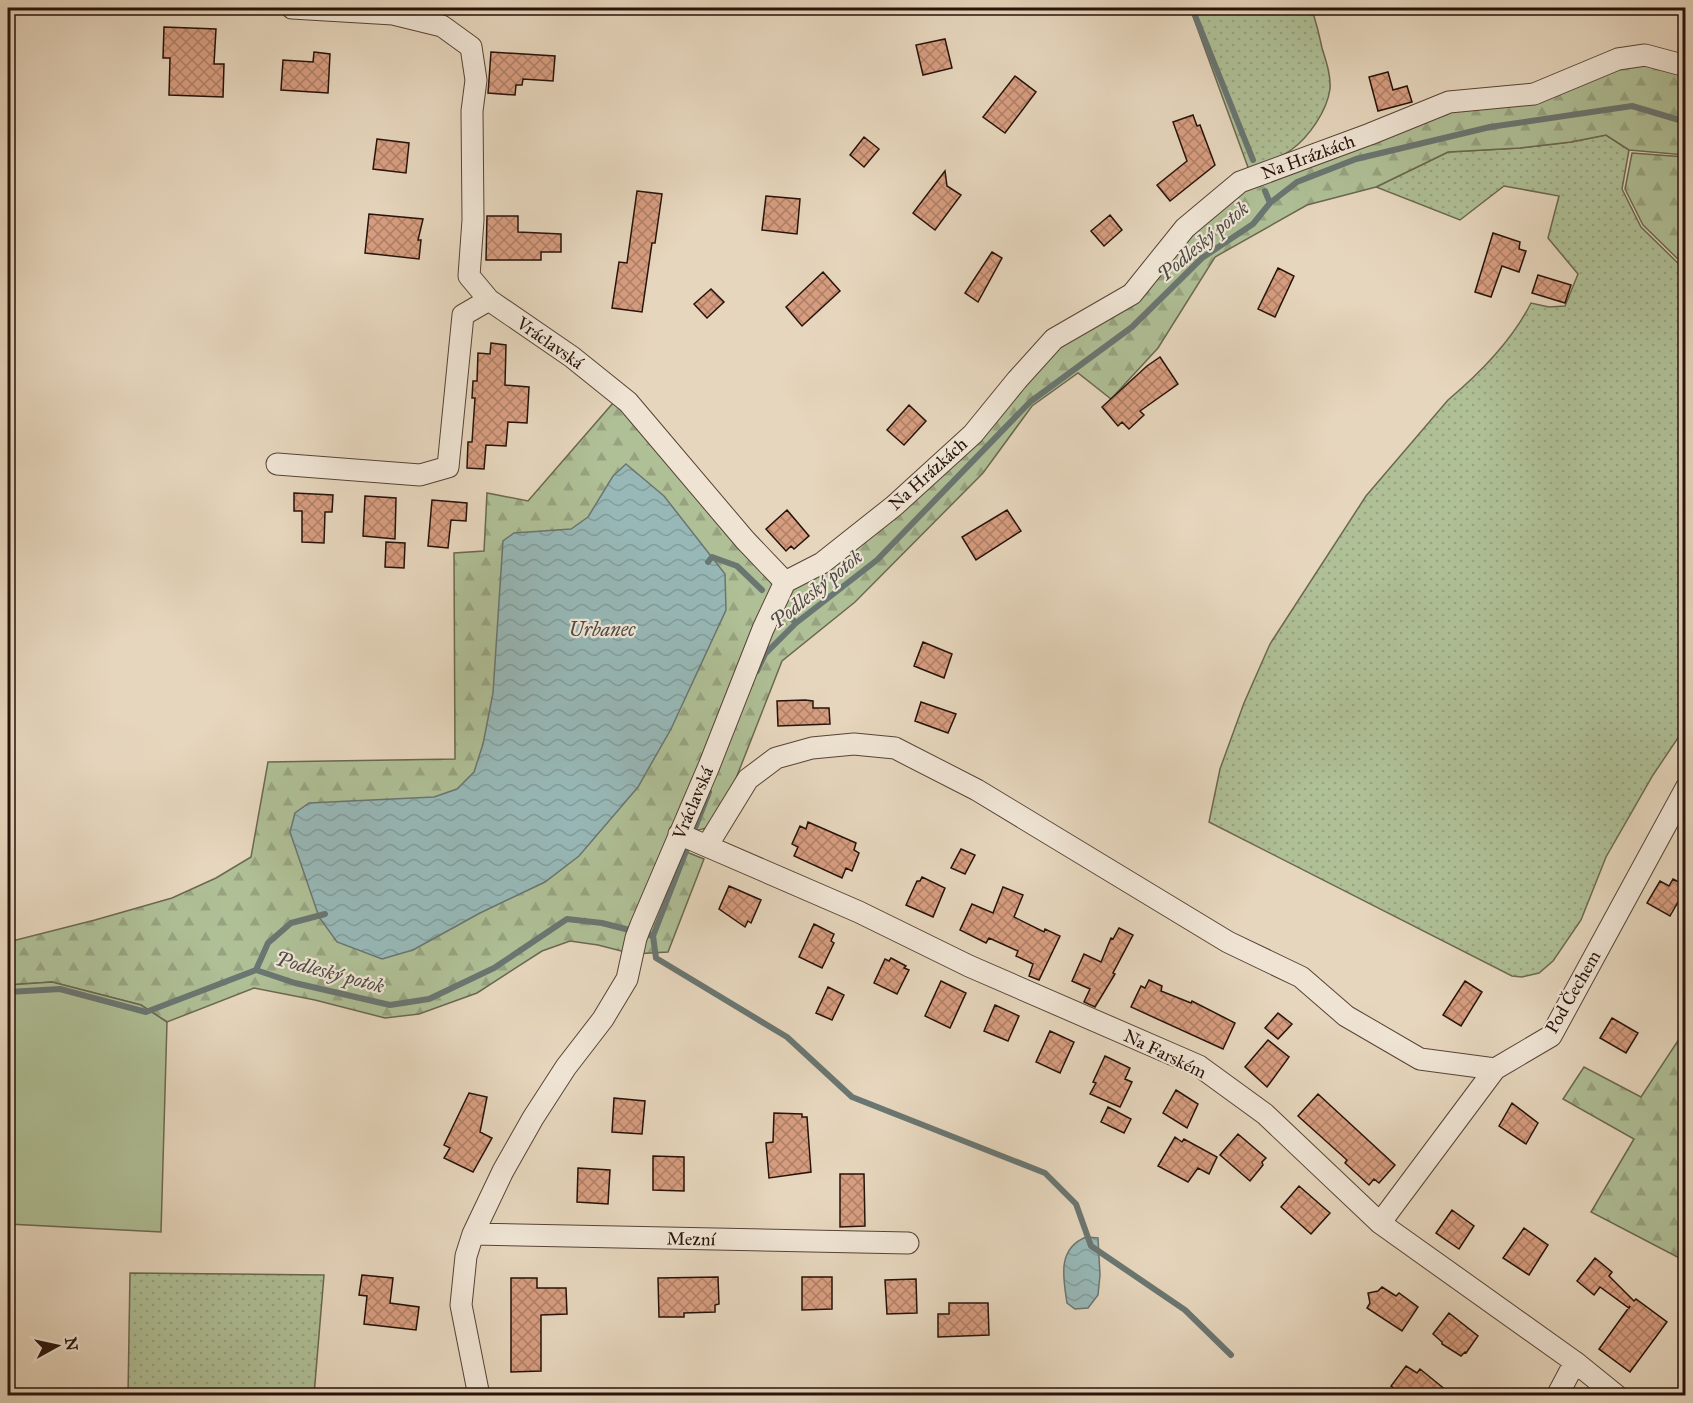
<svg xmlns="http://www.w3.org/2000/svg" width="1693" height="1403" viewBox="0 0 1693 1403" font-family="'IM FELL Great Primer',serif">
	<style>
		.grass { fill: url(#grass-dots); stroke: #6b6850; stroke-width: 1.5 }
		.forest { fill: url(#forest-firs); stroke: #6b6850; stroke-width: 1.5 }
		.garden { fill: #afbf96; stroke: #6b6850; stroke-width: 1.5 }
		.water { fill: url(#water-waves); stroke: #6a7671; stroke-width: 1.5 }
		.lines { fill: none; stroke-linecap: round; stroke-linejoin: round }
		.stream { stroke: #6a7671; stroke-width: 6 }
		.building { fill: url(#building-cross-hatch); stroke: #271209; stroke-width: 1.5 }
		.minor-casing { stroke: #574336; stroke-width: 23 }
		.minor { stroke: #efe4d4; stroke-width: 21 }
		.labels { text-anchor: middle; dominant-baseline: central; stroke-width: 4.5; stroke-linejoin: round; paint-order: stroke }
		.street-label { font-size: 18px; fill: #271209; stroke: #efe4d4 }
		.water-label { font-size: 20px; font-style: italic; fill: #4e4c46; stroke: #efe4d4 }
	</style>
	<defs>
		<pattern id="grass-dots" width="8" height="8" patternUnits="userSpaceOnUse" patternTransform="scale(1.5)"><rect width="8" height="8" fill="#afbf96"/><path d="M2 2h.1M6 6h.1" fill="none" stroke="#97a380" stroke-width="1.8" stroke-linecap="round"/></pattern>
		<pattern id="forest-firs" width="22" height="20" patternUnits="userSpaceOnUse" patternTransform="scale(1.5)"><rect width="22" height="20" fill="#afbf96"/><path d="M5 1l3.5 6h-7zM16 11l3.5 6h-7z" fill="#97a380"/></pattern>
		<pattern id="water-waves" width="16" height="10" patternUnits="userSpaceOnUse" patternTransform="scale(1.5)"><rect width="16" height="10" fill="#97b8b7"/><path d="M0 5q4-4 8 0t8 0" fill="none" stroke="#829d9c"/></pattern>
		<pattern id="building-cross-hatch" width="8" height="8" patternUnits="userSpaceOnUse" patternTransform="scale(1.5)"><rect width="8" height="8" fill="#d79d80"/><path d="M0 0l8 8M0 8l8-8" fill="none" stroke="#ae7f67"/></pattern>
	</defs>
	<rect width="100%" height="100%" fill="#e6d6bd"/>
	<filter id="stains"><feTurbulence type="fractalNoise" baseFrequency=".00333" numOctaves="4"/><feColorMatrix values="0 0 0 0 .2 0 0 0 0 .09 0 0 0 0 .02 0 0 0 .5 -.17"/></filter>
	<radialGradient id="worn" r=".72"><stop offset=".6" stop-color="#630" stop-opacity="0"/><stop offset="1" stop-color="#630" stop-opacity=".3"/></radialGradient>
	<path class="grass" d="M1190,8h121c5,12 8,26 11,40 4,13 9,27 8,41 -3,22 -21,48 -39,61 -13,9 -28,14 -42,20z
		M1606,135l23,15 -7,39 19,38 44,43 1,456 -33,49 -47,82 -25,63 -28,41 -14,12 -17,4 -10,-1 -303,-154 11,-53 24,-66 26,-59 96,-148 82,-96c31,-26 65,-61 83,-97l18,4 16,-1 13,-32 -30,-36 11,-42 -55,-10 -44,34 -84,-33 72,-35 72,-4 51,-6z
		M130,1273l194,2 -10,120h-186z"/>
	<path class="forest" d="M1620,62l65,8v85l-56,-5 -23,-15 -35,7 -51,6 -72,4 -72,35 -69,18 -92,52 -57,91 -47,51 -33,-26 -46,33 -49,67 -128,129 -73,59 -58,148c-13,17 -17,24 -40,20l105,-245 37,-19 230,-223 79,-46 53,-66 52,-44 210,-80z
		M1632,153l53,4v109l-42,-41 -18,-36z
		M620,395l165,187 -111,265 30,12 -36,93 -35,2 -35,-9 -28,-4 -28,10 -65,42 -58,21 -34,4 -70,-18 -61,-12 -87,34 -26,-17 -89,-23 -44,3v-43l87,-22 77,-22 44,-20 35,-21 17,-95 187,-3 -1,-206 30,-2 3,-58 41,8z
		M1685,1030v231l-94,-49 43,-73 -71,-40 21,-32 57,30z"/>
	<path class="garden" d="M52,982l89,23 26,17 -6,210 -153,-8v-239z"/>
	<path class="water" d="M626,464l38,32 61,78 1,36 -55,119 -33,58 -59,69 -34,26 -65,31 -67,37 -31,9 -45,-17 -18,-25 -29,-85 5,-19 14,-10 125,-6 23,-8 17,-17 9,-28 10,-51 10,-152 11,-8 57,-4 17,-12 25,-41z
		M1086,1237l12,1 2,37 -2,20 -10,13 -13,1 -8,-6c-4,-26 -10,-54 19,-66z"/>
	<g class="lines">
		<path class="stream" d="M1192,8l61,152
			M1265,191l5,12
			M708,562l4,-5 25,9 25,24
			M787,614l9,9
			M757,671l8,-17 31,-31 81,-63 153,-158 102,-75 70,-69 51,-34 17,-21 27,-21 59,-23 134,-32 142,-21 54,16
			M653,936l3,22 131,79 65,60 193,76 31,31 15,42 94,64 46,45
			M256,970l12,-27 23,-20 34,-9
			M8,992l52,-3 86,23 110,-42 39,13 95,22 39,-6 65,-31 73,-49 35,4 51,13 56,-144"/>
	</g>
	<path class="building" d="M164,27l52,2 -2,35h10l-1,33 -54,-2 1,-37h-7z
		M945,39l7,29 -29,7 -7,-30z
		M314,52l16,2 -2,39 -47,-3 2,-30 30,2z
		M491,52l64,4 -2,25 -30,-2 -1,6h-6l-1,10 -27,-2z
		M1388,72l5,18 14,-4 5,16 -34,9 -9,-34z
		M1015,76l21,16 -31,41 -22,-16z
		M1193,115l4,11 3,-1 15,40 -45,36 -13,-16 30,-24 -14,-39z
		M864,137l15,12 -15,18 -14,-12z
		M377,139l32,4 -3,30 -33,-4z
		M945,171l2,15 14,9 -26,35 -22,-17z
		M637,191l25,3 -7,49h-3l-10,69 -30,-4 7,-46 8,1z
		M766,196l34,3 -3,35 -35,-4z
		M369,214l54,5 -5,21h3l-2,19 -54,-6z
		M1110,215l12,15 -18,16 -13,-15z
		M487,216h31v16l43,2v18h-20v8h-55z
		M1493,233l27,9 -1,7 7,2 -7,21 -17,-6 -11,31 -16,-5z
		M992,252l10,6 -24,44 -13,-9z
		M1278,268l16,8 -19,41 -17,-8z
		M823,272l17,19 -38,35 -16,-19z
		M1538,275l33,10 -6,18 -33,-10z
		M711,289l13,13 -17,16 -13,-14z
		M491,343l15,2 -1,40 24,2 -2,36 -19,-1 -2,24 -20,-1 -2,24 -17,-1 1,-26h4l3,-44h-3l1,-17h4l1,-28 12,1z
		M1160,357l18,27 -38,27 4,4 -15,14 -7,-7 -4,4 -16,-19 45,-41z
		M909,405l17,16 -22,24 -17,-15z
		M294,493l39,2 -1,17h-7l-1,31 -22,-1v-31h-8z
		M365,496l31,2 -1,41 -32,-3z
		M432,500l35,3 -1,18 -15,-1 -3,28 -20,-2z
		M787,510l22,26 -15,13 -3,-3 -5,5 -20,-22z
		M1007,510l14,21 -45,29 -14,-23z
		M386,542l19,1 -1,25 -19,-1z
		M923,642l29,12 -8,24 -30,-12z
		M805,700l8,1v7h16l1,16 -52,2 -1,-25z
		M921,702l35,12 -8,19 -33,-12z
		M808,822l48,21 -2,7 5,3 -7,18 -6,-3 -4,10 -48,-22 4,-9 -6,-3 8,-18 6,3z
		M961,849l14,6 -10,19 -14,-6z
		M922,877l23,11 -12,29 -27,-12 11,-24h3z
		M1673,879l13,7v2l-16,28 -23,-13 13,-22 9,5z
		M729,886l32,14 -10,23 -3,-2 -3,6 -26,-18z
		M1003,887l20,8 -9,22 30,15 1,-3 15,7 -21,44 -10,-4 4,-12 -17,-8 2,-5 -29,-13 -3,5 -26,-13 12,-26 21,9z
		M814,924l20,10 -3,7 3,2 -12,25 -23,-11z
		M1119,928l14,7 -20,38 2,1 -20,33 -11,-5 6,-13 -18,-8 12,-27 17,8 10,-24 2,1z
		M891,958l15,8 -2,2 5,2 -12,24 -23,-11 11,-24 4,2z
		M1149,980l13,6 -1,5 30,12 1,-2 43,22 -12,26 -92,-42 10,-21 4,2z
		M941,981l25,12 -16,35 -25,-12z
		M1465,981l17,11 -21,34 -18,-11z
		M828,987l16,8 -12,25 -16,-7z
		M995,1005l24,11 -11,25 -24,-10z
		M1278,1013l14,11 -14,15 -13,-11z
		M1612,1018l26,15 -12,20 -26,-15z
		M1050,1031l24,11 -14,31 -24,-11z
		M1268,1040l21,17 -22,30 -22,-20z
		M1105,1056l25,12 -5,11 7,3 -12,25 -30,-13 6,-11 -3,-1z
		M1176,1090l22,14 -11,24 -24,-15z
		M469,1093l18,4 -7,35 12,6 -19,34 -29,-14 6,-10 -6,-3z
		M1318,1094l77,71 -16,18 -5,-4 -5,6 -24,-22 2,-3 -49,-44z
		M614,1098l31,3 -3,33 -30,-2z
		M1512,1103l26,20 -12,21 -27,-18z
		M1108,1107l23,12 -7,14 -23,-11z
		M774,1113l28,1v3h5l4,55 -42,6 -3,-35 7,-1z
		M1238,1134l28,24 -4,4 1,3 -13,16 -30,-26z
		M1175,1137l7,5 2,-3 33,18 -8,17 -11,-6 -10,14 -30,-16z
		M653,1156l31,1v34l-31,-1z
		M578,1168l32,2 -2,34 -31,-2z
		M840,1174h24l1,52 -25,1z
		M1299,1186l31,27 -19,21 -30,-27z
		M1452,1210l22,16 -15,23 -23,-16z
		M1524,1228l24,17 -19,30 -26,-17z
		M1595,1258l17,14 -3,4 25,25 2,-2 31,23 -37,50 -31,-23 31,-43 -1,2 -29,-21 -6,8 -17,-14z
		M362,1275l31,3 -3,25 29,4 -3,23 -52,-6 3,-28 -8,-1z
		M718,1277l1,27 -4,1v7l-31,1v4h-25l-1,-39z
		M802,1277h30v32l-30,1z
		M511,1278h26v10h29l1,26 -26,1v56l-30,1z
		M916,1279l1,34 -30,1 -2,-34z
		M1382,1287l14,9 3,-3 19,14 -16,24 -35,-23 3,-5 -2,-10 10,-2z
		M949,1303h39l1,32 -51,2v-23h11z
		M1449,1313l29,23 -12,17 -1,-1 -4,4 -19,-12v-2l-9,-8z
		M1406,1366l11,7 3,-4 32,26h-50l-11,-9z"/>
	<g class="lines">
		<g class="minor-casing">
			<path id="minor" d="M292,8l101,6 49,12 29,21 5,33 -4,31 1,109 -4,56 20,24 83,57 56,45 117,138 40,42
				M277,464l143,11 28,-8 15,-152 26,-15
				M785,582l37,-19 72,-57 79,-72 44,-54 37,-41 78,-45 53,-66 55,-46 130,-48 79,-32 85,-8 84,-35 27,-4 41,11
				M679,834l180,78 110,54 230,100 66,48 115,109 195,139 42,34
				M707,846l41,-67 28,-21 36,-10 42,-4 41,4 82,42 251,152 73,35 45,39 74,43 75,10
				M1380,1223l115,-154 56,-33 135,-248
				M473,1234l435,9
				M479,1396l-18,-91 5,-49 7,-22 30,-63 30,-53 33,-51 37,-48 24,-40 9,-41 5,-13 68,-159 54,-137 22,-47
				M1557,1396l18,-34"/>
		</g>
		<use href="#minor" class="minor"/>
	</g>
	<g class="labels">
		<g class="street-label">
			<text transform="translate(1308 157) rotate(-20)">Na Hrázkách</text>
			<text transform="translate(550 343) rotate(35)">Vráclavská</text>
			<text transform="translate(928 474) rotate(-42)">Na Hrázkách</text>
			<text transform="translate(693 803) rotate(-67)">Vráclavská</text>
			<text transform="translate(1573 992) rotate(-60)">Pod Čechem</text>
			<text transform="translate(1165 1054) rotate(26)">Na Farském</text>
			<text transform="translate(691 1239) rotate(1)">Mezní</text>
		</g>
		<g class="water-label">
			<text transform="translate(1203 241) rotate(-40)">Podleský potok</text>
			<text transform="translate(816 589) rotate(-39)">Podleský potok</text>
			<text x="602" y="629">Urbanec</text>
			<text transform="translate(330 972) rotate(15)">Podleský potok</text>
		</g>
	</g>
	<rect width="1693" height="1403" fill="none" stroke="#e6d6bd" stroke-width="30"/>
	<rect x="9" y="9" width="1675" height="1385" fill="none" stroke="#271209" stroke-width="3"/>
	<rect x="15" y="15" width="1663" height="1373" fill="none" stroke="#271209" stroke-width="1.5"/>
	<g transform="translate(57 1346) rotate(82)" stroke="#efe4d4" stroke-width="4.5" paint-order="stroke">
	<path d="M0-4.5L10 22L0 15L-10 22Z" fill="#271209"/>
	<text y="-9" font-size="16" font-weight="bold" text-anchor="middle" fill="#271209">N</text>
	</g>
	<rect width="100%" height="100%" filter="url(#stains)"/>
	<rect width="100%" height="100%" fill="url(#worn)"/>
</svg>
